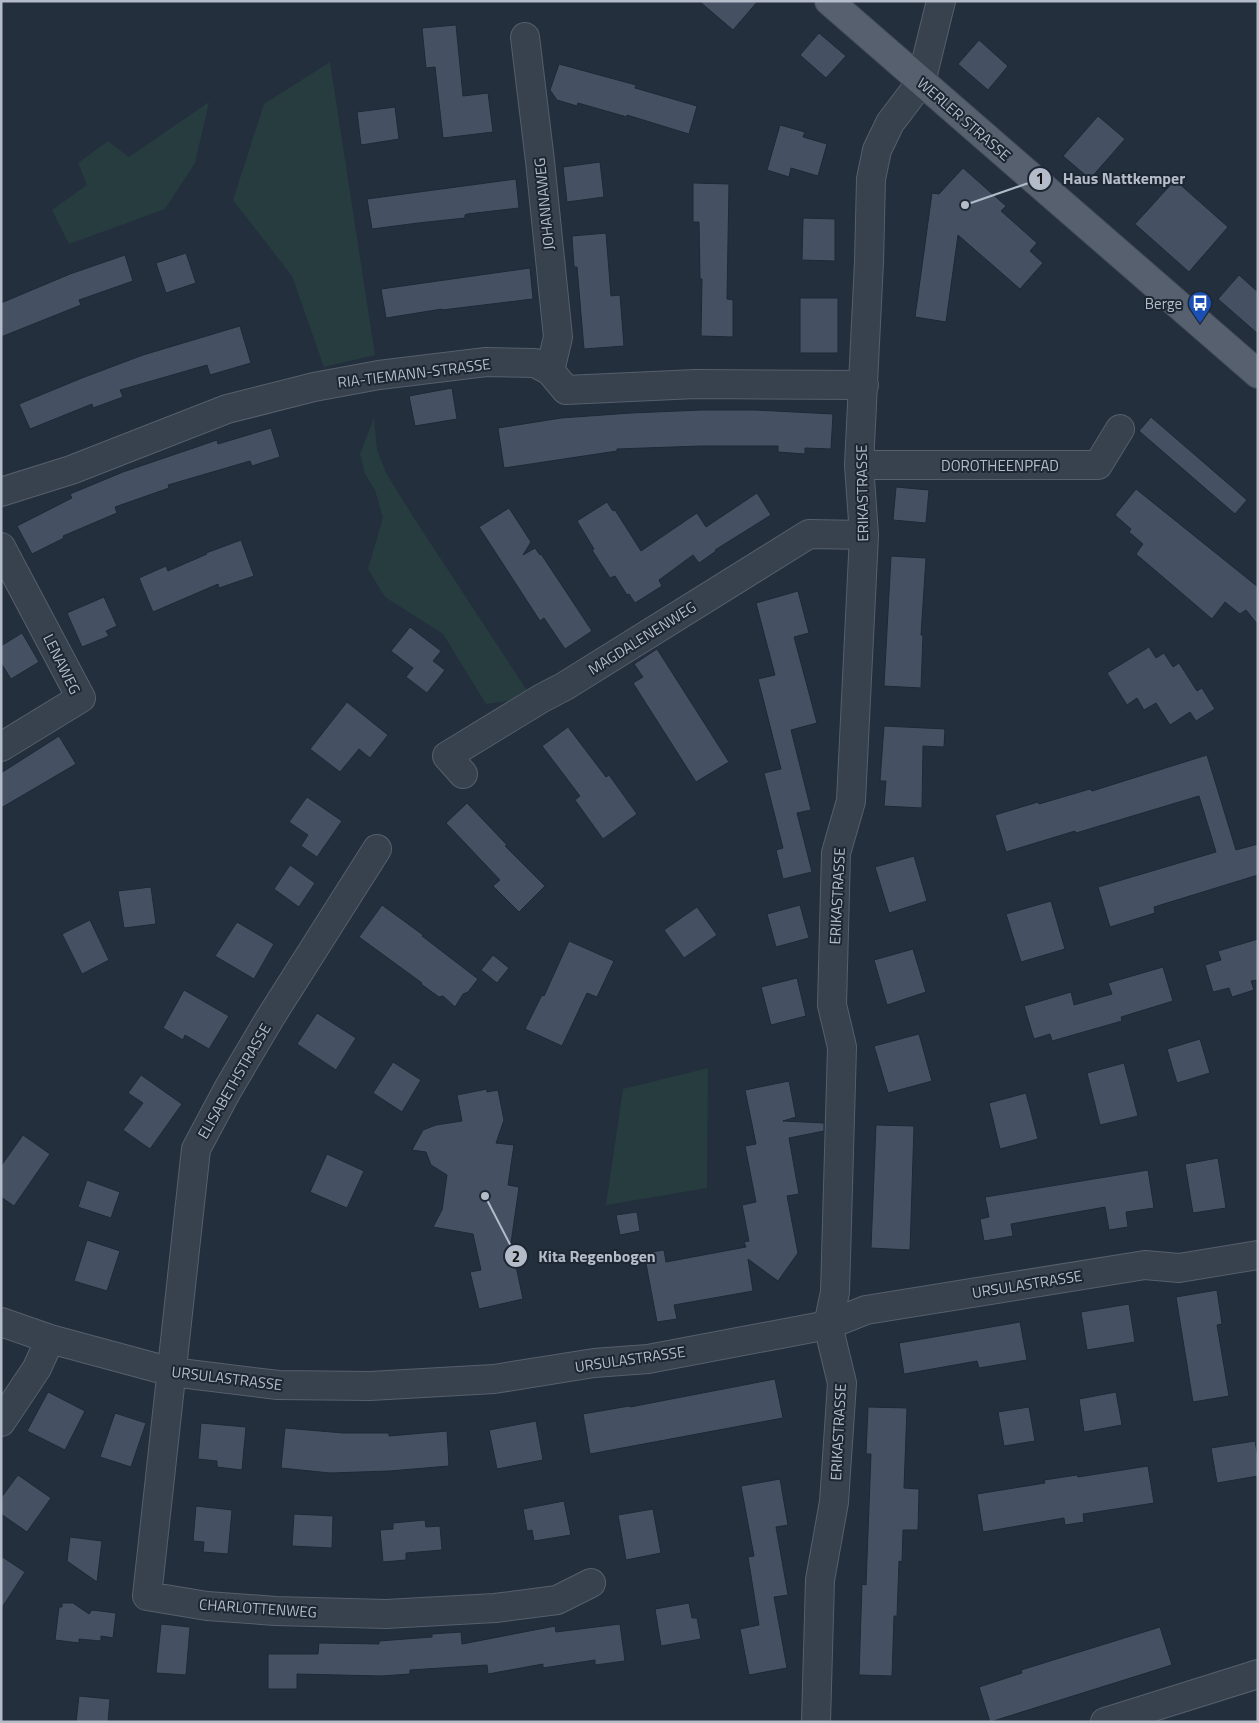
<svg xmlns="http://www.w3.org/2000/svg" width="1259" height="1723" viewBox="0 0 1259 1723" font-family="'Titillium Web',sans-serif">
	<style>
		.green { fill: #263c3f }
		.building { fill: #455162; stroke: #1f2835 }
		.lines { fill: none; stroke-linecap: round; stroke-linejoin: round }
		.minor-casing { stroke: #565f6c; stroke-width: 30 }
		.major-casing { stroke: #414a57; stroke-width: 30 }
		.minor { stroke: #38414e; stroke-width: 28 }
		.major { stroke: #56606e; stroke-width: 28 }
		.labels { text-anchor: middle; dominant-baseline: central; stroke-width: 4; stroke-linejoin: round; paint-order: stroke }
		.street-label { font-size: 15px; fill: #b4bcc9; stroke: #1d2633 }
		.poi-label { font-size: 15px; fill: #b4bcc9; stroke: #1d2633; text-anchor: end }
		.leader { fill: none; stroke: #b4bcc9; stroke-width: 2 }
		.callout-dot { fill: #b4bcc9; stroke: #1d2633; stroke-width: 2 }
		.mark-label { font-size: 15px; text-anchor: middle; font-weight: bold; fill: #111 }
		.callout-label { font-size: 16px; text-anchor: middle; font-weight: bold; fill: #b4bcc9; stroke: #1d2633; stroke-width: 4; stroke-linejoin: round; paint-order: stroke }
	</style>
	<rect width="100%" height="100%" fill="#242f3e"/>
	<path class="green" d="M330,62l45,293 -51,12 -32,-91 -59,-76 31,-96z
		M209,102l-14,61 -30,46 -96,35 -17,-34 35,-25 -9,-22 30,-22 21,16z
		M374,418l3,32 9,23 26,42 116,177 -12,8 -30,4 -43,-70 -58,-37 -17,-28 15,-52 -8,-27 -10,-16 -5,-20z
		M708,1068l-1,120 -101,17 17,-116z"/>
	<path class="building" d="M699,1h59l-25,29z
		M456,25l7,71 25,-3 5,39 -50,6 -8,-71 -9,1 -4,-40z
		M819,33l27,23 -20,22 -26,-23z
		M979,40l29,26 -20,24 -30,-26z
		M559,64l77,21 -1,3 62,18 -8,28 -62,-19v2l-49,-14 -1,3 -20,-6 -7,-10z
		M395,107l4,32 -38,6 -4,-33z
		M1098,116l27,23 -35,40 -27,-23z
		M780,125l25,7 -2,5 24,7 -9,32 -27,-8 -2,9 -22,-7z
		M600,162l4,35 -37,5 -4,-35z
		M963,168l43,38 -5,5 36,32 -7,8 13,12 -23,26 -62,-54 -12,87 -31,-5 17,-124 7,1z
		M516,179l3,29 -52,6 -2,1v3l-47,5 -46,6 -5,-30z
		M1175,180l53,47 -39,45 -54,-48z
		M693,183l36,1 -2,115 6,1v37l-32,-1 1,-57h-2l-1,-57h-6z
		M803,218l32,1v42l-33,-1z
		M606,233l5,63 9,-1 4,51 -40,3 -7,-82h-3l-2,-31z
		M186,253l10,30 -30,10 -10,-30z
		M125,255l8,26 -54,19 2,5 -80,32v-34l69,-29z
		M530,268l3,31 -91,11v-1l-56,9 -5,-29z
		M1239,275l19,17v42l-40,-35z
		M800,298h38v55h-38z
		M240,326l11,37 -41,12 -3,-10 -87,25 3,7 -30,11 -1,-4 -62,25 -11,-25 63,-26 61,-23z
		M452,388l5,31 -42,7 -6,-30z
		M702,410h53l78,4 -2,35 -26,-1v6l-27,-2v-6h-78l-83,3v2l-113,17 -6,-40 63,-10 70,-5z
		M1151,417l96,83 -12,14 -96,-83z
		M271,428l9,29 -28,9 -2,-5 -82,24 1,3 -54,19 2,6 -54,23 1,2 -32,16 -15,-28 55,-28 -2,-4 53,-22 94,-32 1,4z
		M896,487l33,3 -3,33 -33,-3z
		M1136,489l122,98v38l-12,-15 -6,4 -15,-12 -13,17 -76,-65 7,-10 -14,-12 2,-3 -16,-14z
		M757,493l14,22 -56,35 1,1 -17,12 -6,-8 -34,25 3,6 -27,17 -6,-9 -2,1 -12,-19 -5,2 -18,-28 2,-1 -17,-28 30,-19 6,9 2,-1 26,41 56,-38 9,14z
		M509,508l22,34 -8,13 12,-7 5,7 1,-1 51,77 -27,18 -21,-31 -4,3 -61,-94z
		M241,540l13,36 -35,12 -1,-4 -65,28 -14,-34 27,-12 2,5 39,-17 -1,-1z
		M891,556l35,2 -5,77h2l-2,53 -37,-2z
		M798,591l11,42 -15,4 23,86 -26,7 20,80 -14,3 15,59 -29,7 -7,-29 7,-2 -19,-75 17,-4 -23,-90 17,-4 -19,-72z
		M104,597l13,29 -11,5 3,5 -27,11 -15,-34z
		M410,627l31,24 -8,10 12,9 -18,23 -21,-16 7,-9 -22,-17z
		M22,633l17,29 -28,17 -10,-16v-17z
		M1149,647l7,11 8,-5 9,14 6,-4 18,28 5,-3 13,21 -19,12 -6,-9 -20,13 -14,-22 -12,7 -7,-12 -10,7 -20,-32z
		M657,649l72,113 -33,20 -63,-99 10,-6 -9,-13z
		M347,702l41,33 -18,23 -11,-9 -19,23 -30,-23z
		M884,726l61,3 -1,18 -21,-1 -1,62 -38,-2 2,-25h-6z
		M568,727l38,50 3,-2 28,39 -34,25 -28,-39 5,-4 -38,-50z
		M59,736l17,28 -75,44v-35z
		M1207,755l29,95 22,-6v31l-104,32 1,6 -45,14 -12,-40 118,-35 -17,-56 -123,37 -1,-2 -69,21 -11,-37 43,-13 1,2 51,-15 2,2z
		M307,797l35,24 -25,36 -16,-11 7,-11 -19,-13z
		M467,803l40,42 -2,1 40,40 -26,26 -26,-26 7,-6 -54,-57z
		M914,856l13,45 -38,12 -14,-46z
		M290,865l25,18 -16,24 -25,-18z
		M151,887l5,37 -32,4 -6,-37z
		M1051,901l14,48 -44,13 -15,-48z
		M382,905l41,30 -1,1 56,43 -10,13 -5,2 -8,13 -12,-11 -4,1 -18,-13 1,-1 -63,-46z
		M800,905l9,33 -33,9 -9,-33z
		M697,907l20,28 -33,23 -20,-28z
		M90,920l19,40 -27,14 -20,-40z
		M237,922l37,22 -20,35 -39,-23z
		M1258,939v41l-7,1 3,9 -22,7 -3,-9 -16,4 -8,-27 16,-5 -3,-9z
		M569,941l45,20 -17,36 -10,-4 -25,53 -37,-17 17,-34 2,1z
		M913,949l13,43 -39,13 -13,-45z
		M493,955l16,13 -12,15 -16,-13z
		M1163,967l10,34 -52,16 1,4 -70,20 -2,-7 -16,5 -10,-33 47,-14 3,13 38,-11 -4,-11z
		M797,978l9,38 -35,9 -10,-38z
		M184,990l45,26 -20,33 -24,-14 -2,5 -20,-12z
		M317,1013l39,25 -20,32 -39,-26z
		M919,1034l13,47 -44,12 -14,-47z
		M1200,1039l10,34 -33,10 -10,-34z
		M393,1062l28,18 -19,32 -29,-19z
		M1124,1063l14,53 -38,9 -13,-52z
		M141,1075l41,29 -32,45 -27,-19 20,-27 -15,-10z
		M789,1081l7,36 -13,4 41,2v8l-35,7 10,56 -12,2 11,57 -20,28 -30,-22 5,32 -79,14 3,14 -20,3 -13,-69 20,-3 2,12 80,-15 -2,-5 5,-1 -7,-36 14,-3 -11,-56 11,-2 -11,-54z
		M487,1089v3l11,-2 6,30 -8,23 18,2 -6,40 11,2 -8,56 12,56 -44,10 -9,-37 11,-2 -8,-36 -40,-7 9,-17 5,-35 -16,-10 -5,-13 -14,-2 11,-20 13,-5 26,-4 -5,-26z
		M1026,1093l12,46 -38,10 -11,-46z
		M876,1125l38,1 -4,124 -39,-2z
		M23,1135l27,19 -36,52 -13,-9v-31z
		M327,1154l37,17 -17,37 -37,-16z
		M1218,1158l8,50 -33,5 -8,-49z
		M1148,1170l6,38 -28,4 2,15 -19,3 -4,-23 -94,17 2,12 -29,5 -4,-22 9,-2 -4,-20z
		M87,1180l33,12 -9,26 -33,-11z
		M637,1212l3,19 -20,4 -4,-20z
		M87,1240l33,11 -13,40 -33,-10z
		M1217,1290l5,34 -5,1 12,71 -36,6 -17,-105z
		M1129,1304l6,38 -48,8 -6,-38z
		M1020,1322l7,38 -48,8 -2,-7 -73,13 -5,-31z
		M775,1379l8,39 -193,36 -7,-40 46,-8 1,1z
		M48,1392l37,19 -20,39 -38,-19z
		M1116,1392l6,33 -38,7 -5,-33z
		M868,1407l39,1 -3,80 15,1 -1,41h-15l-1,32 -3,-1 -2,55h-3l-2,60 -33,-1 3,-91 4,1 5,-131h-5z
		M1029,1407l6,34 -31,5 -6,-34z
		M115,1413l31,10 -15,44 -31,-10z
		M536,1421l7,39 -46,9 -8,-39z
		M201,1423l45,4 -4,43 -25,-3v-6l-19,-2z
		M285,1428l58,5h46v3l58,-5 2,35 -60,5 -59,2 -49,-5z
		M1255,1441l3,17v18l-41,7 -6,-35z
		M1148,1466l6,37 -71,11 1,8 -19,3 -1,-7 -81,14 -6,-38 68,-11 -1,-3 33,-5 1,2z
		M18,1475l33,23 -24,34 -26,-18v-16z
		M780,1479l8,46 -12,2 12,68 -14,2 13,71 -38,7 -9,-46 19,-4 -11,-68 6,-1 -13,-70z
		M564,1501l7,34 -37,6 -2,-11 -5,1 -4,-22z
		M196,1506l36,4 -4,44 -25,-2 1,-10 -11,-1z
		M653,1509l8,44 -35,7 -8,-45z
		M294,1514l39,2 -1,32 -40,-2z
		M425,1520l1,7 14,-1 2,24 -36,3v7l-23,2 -3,-32 13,-1v-6z
		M70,1537l32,4 -5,41 -30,-21z
		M1,1556l24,16 -24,37z
		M62,1603h11l16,11 3,-4 24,3 -3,25 -12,-2v5l-22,-2v4l-24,-3 4,-33h3z
		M689,1603l3,15h5l4,21 -40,7 -6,-37z
		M161,1624l29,3 -4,48 -30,-2z
		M620,1624l5,37 -30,4v-5l-52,8v-4l-55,10 -1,-9 -77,5v4l-29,2 -84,-2v15h-29v-35h50l1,-11 60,1v-3l53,-4v-3l29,-2 1,12 93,-18 1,6z
		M1160,1627l12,38 -182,57 -11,-35 43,-14 -1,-3z
		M79,1696l31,3 -2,23h-32z"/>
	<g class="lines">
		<g class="minor-casing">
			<path id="minor" d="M525,37l15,124 18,176 -8,34
				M859,465h239l22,-36
				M1,492l70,-22 156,-61 87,-22 65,-12 107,-13 49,1 15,8 16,19 130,-6 168,1
				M1,547l80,151 -80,49
				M463,774l-16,-18 95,-58 23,-12 244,-152 55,1
				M377,849l-107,169 -42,71 -32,60 -49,447 60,10 69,5 110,3 109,-6 62,-8 34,-17
				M1,1322l49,17 122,33 106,13 92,1 124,-7 100,-16 54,-4 180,-34 38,-15 279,-45 34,3 79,-13
				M1,1422l36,-54 13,-29
				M816,1722l4,-142 14,-78 8,-119 -14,-58 7,-33 7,-245 -10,-42 4,-152 15,-52 13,-266 -5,-70 10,-203 2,-83 6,-29 13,-27 31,-41 20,-81
				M1105,1722l153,-48"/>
		</g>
		<g class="major-casing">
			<path id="major" d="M829,1l429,373"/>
		</g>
		<use href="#minor" class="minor"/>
		<use href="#major" class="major"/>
	</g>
	<defs>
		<g id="bus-pin" transform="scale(1.25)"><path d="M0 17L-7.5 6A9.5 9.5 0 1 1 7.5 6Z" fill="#1a4fb4" stroke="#1d2633"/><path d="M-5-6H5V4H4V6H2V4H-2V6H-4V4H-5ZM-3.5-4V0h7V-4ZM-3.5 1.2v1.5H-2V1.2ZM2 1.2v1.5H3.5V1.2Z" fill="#fff"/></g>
	</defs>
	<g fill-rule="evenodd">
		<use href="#bus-pin" x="1200" y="303"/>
	</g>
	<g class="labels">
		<g class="street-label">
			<text transform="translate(964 119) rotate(41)">WERLER STRASSE</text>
			<text transform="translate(544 204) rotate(-96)">JOHANNAWEG</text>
			<text transform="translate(414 373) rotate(-7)">RIA-TIEMANN-STRASSE</text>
			<text x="1000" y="465">DOROTHEENPFAD</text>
			<text transform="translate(862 493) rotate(-91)">ERIKASTRASSE</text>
			<text transform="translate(642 638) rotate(-32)">MAGDALENENWEG</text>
			<text transform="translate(62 664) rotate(64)">LENAWEG</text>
			<text transform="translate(837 896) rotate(-87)">ERIKASTRASSE</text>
			<text transform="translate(234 1081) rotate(-60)">ELISABETHSTRASSE</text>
			<text transform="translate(1027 1284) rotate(-9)">URSULASTRASSE</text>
			<text transform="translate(630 1359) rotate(-8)">URSULASTRASSE</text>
			<text transform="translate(227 1378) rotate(7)">URSULASTRASSE</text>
			<text transform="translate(838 1432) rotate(-87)">ERIKASTRASSE</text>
			<text transform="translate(258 1608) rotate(4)">CHARLOTTENWEG</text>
		</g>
		<g class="poi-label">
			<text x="1182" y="303">Berge</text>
		</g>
	</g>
	<path class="leader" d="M965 205L1040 179M485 1196L516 1256"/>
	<g class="callout-dot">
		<circle cx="965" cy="205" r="5"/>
		<circle cx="485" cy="1196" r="5"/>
		<circle cx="1040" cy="179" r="12"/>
		<circle cx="516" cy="1256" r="12"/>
	</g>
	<g class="mark-label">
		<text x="1040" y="184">1</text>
		<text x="516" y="1262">2</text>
	</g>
	<g class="callout-label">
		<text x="1124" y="184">Haus Nattkemper</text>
		<text x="597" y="1262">Kita Regenbogen</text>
	</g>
	<rect width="1259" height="1723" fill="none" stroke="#b4bcc9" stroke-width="5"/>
</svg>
